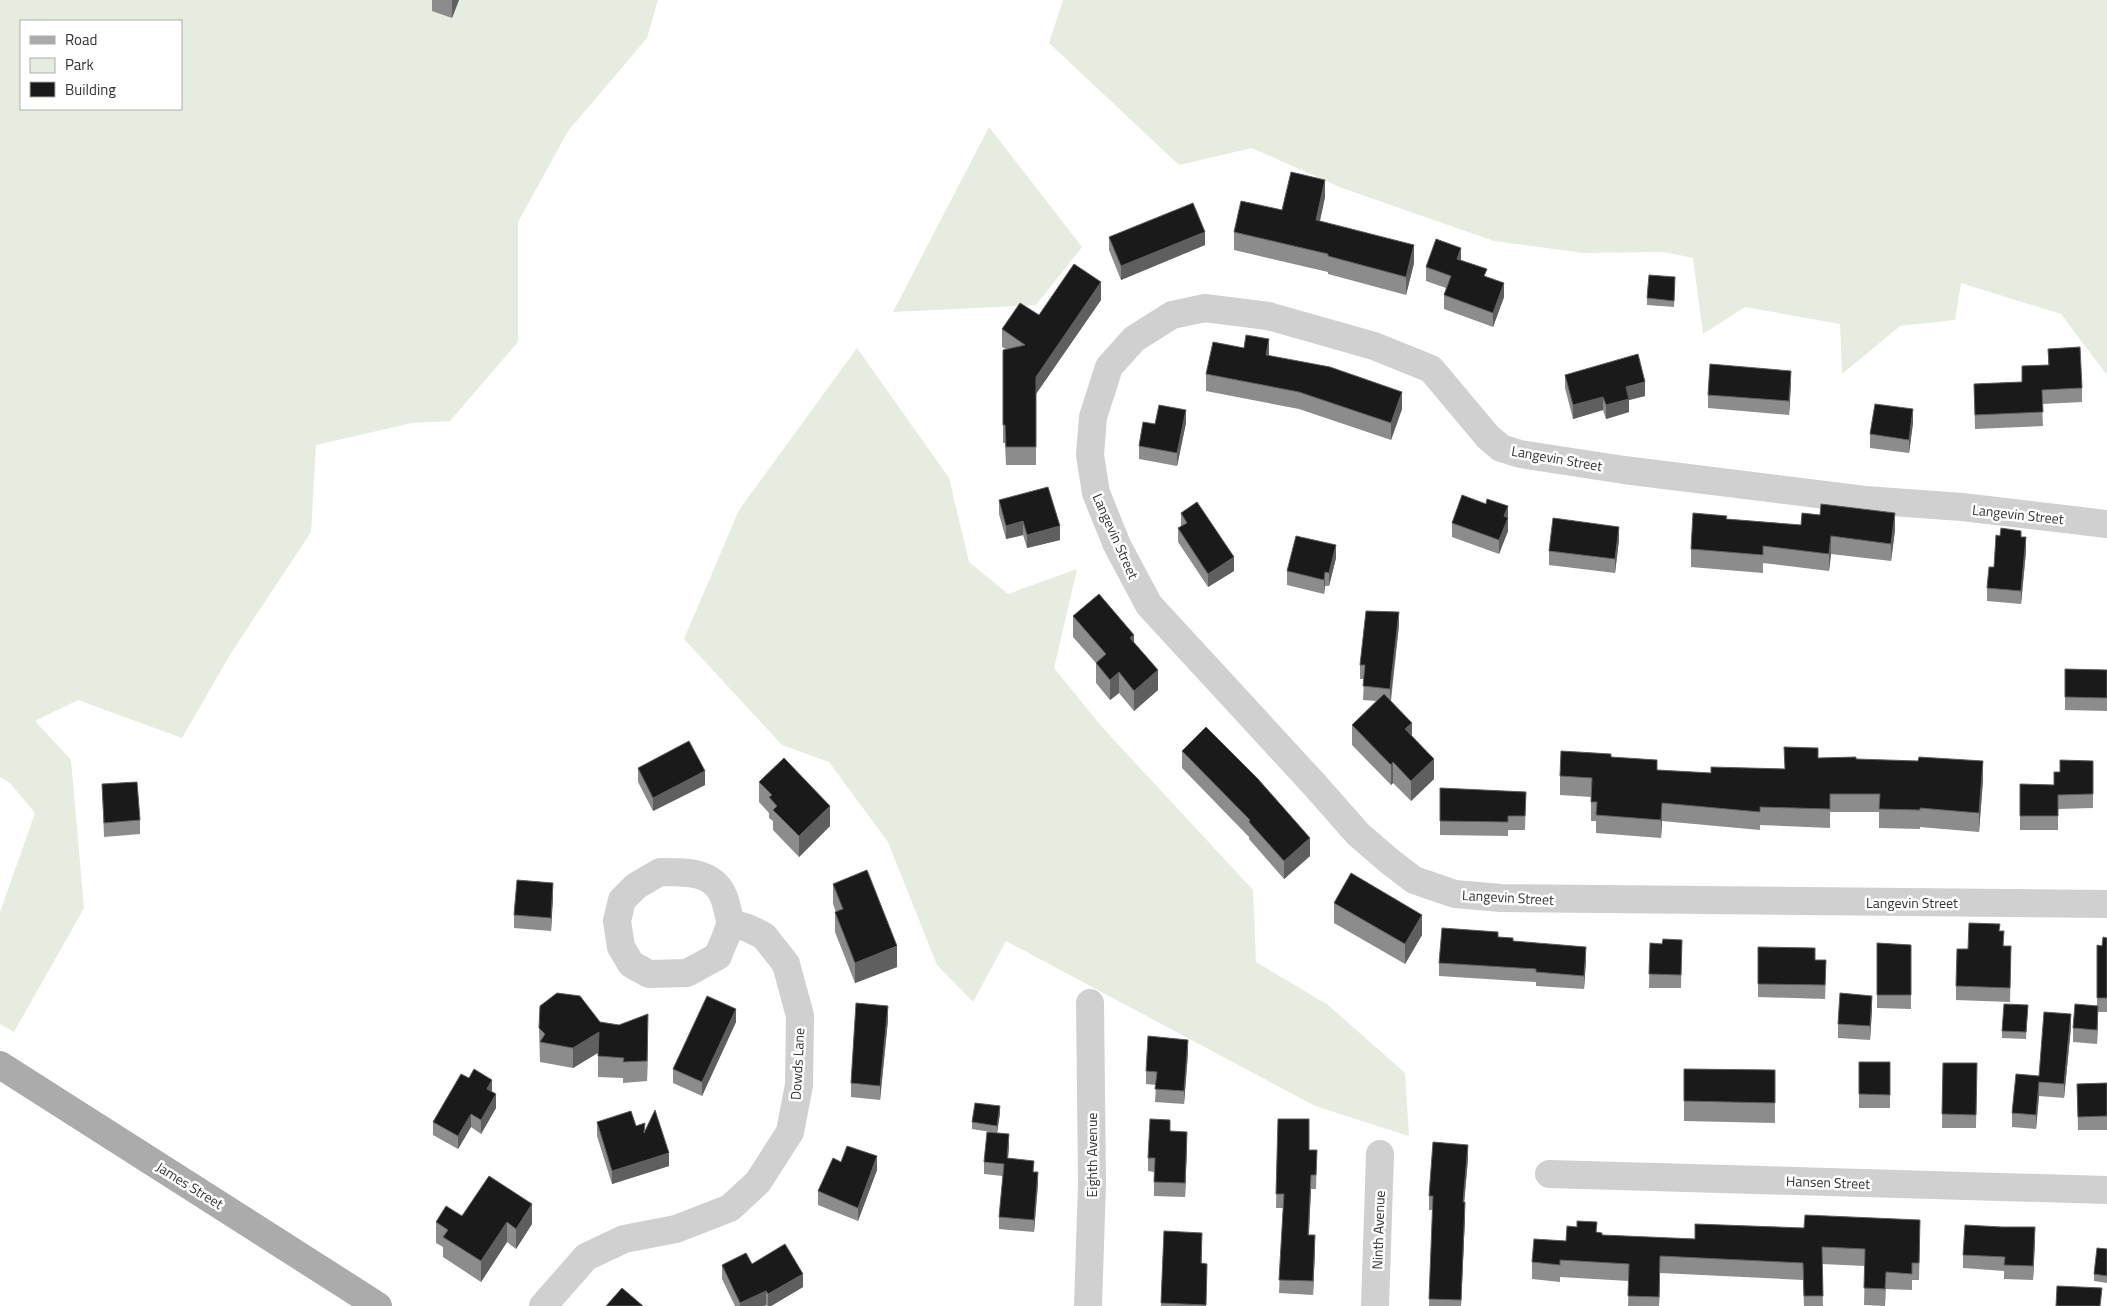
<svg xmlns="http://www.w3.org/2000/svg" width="2107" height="1306" viewBox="0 0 2107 1306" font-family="'Titillium Web',sans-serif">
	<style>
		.green { fill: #e6ecdf; fill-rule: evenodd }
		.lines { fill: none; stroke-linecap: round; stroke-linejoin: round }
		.minor { stroke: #d0d0d0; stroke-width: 28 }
		.major { stroke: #ababab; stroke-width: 28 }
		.wall { fill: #8c8c8c }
		.shaded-wall { fill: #5f5f5f }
		.building { fill: #1a1a1a; stroke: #5f5f5f }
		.labels { text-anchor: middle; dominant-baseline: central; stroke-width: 5; stroke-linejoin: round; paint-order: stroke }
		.street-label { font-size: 14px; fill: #333; stroke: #fff }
	</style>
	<rect width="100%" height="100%" fill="#fff"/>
	<path class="green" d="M0,0h658l-11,38 -79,93 -50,91v120l-68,79 -38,2 -96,22 -5,87 -80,121 -49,85 -104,-38 -43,21 36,39 13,148 -70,124 -14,-8v-112l35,-99 -26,-31 -9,-5zM21,21h160v88h-160z
		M1063,0h1044v375l-46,-61 -100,-31 -6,37 -55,6 -58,48 -2,-50 -95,-17 -42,27 -10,-76 -29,-6 -80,1 -90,-12 -152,-53 -90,-40 -73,17 -130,-122z
		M989,127l93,120 -46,58 -143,7z
		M857,348l92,130 20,84 39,32 69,-25 -23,99 48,59 151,163 3,72 72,43 77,68 4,63 -94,-30 -309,-165 -33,61 -36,-37 -49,-123 -59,-80 -47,-17 -98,-106 55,-129z"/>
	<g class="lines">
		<path class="minor" d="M2107,524l-145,-17 -97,-7 -241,-30 -104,-16 -19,-6 -13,-11 -57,-68 -57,-23 -106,-30 -63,-8 -33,7 -38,24 -25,28 -16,50 -3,38 6,38 21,52 32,60 164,178 45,51 30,26 26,20 41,14 46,4 606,6
			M660,872c31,0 60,-1 67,36 1,4 3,11 3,15 -1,10 -9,23 -12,33l-31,17 -38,1 -18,-10 -10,-17 -4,-26 5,-21 14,-14z
			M1549,1174l558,16
			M543,1306l43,-49 38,-18 52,-10 54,-21 28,-26 32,-50 9,-47 1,-69 -14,-52 -22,-28 -16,-8 -18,-5
			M1088,1306l4,-122 -2,-181
			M1375,1306l5,-152"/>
		<path class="major" d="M0,1065l378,241"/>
	</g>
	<path class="wall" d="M432,0h27l-7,18 -20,-7z
		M1325,197l-5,24 94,42 -8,32 -78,-21v-2l-94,-22v-18l48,-22z
		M1109,237l96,8 -84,35 -12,-30z
		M1461,260l26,17 17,20 -11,30 -49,-18v-14l2,-7 -20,-7v-14z
		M1675,284l-1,23 -27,-2v-7z
		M1101,300l-65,94v71h-30l-1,-22h-2v-93l3,-1 -4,-2v-18l37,-14z
		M2048,349l34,39v14l-40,2 1,22 -68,3 -1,-45 48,-2v-16l26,-1z
		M1269,355l133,54 -11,31 -92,-31 -93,-18v-17z
		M1565,375l80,21 -16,4v12l-23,7 -3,-9 -30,9 -8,-31z
		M1791,384l-2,31 -81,-7v-13z
		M1186,423l-9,43 -38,-7v-13l16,-22z
		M1913,423l-4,30 -39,-5v-14z
		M999,500l61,40 -33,8 -4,-13 -17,4 -7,-25z
		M1486,504l22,2v25l-9,23 -47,-17v-14z
		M1181,513l53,58 -26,16 -30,-45v-14l3,-1z
		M1727,519l74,6 94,5 -4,31 -60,-7 -2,17 -66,-8v10l-72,-6v-18z
		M2021,537l5,14 -5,53 -34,-3v-13l7,-21z
		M1619,540l-4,33 -66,-8v-14z
		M1336,558l-7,28h-4l-1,8 -37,-9v-14z
		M1073,616l61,26 24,48 -24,21 -15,-18 -9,7 -14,-17v-20l-23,-26z
		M1399,625l-8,76 21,35 22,43 -23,22 -18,-18 -2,2 -39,-40v-20l24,-24 -13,-1 1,-21h-4v-14z
		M2065,669l42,1v41l-42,-1z
		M1182,751l128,105 -26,23 -35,-40v-2l-67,-69z
		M1611,757l46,13 54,3 74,-4 33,-11 38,1 127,21 -4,52 -59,-5v2l-41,-1v-16h-49v16l-70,-3v5l-98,-9 -1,17 -65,-5v-12h-5v-24l-31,-2v-19z
		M2093,761v47l-35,1v21h-38v-46l34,1 6,-13z
		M638,768l67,17 -52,26 -15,-29z
		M759,782l71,44 -31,31 -26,-27v-9l-4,-3v-5l-10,-11z
		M102,784l38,36v14l-36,3z
		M1440,788l86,4 -1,38h-17v6l-68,-1z
		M833,884l64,83 -42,16 -20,-51v-20h1l-3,-8z
		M553,897l-2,34 -37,-3v-13z
		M1334,903l88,32 -17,29 -71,-41z
		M2000,931l4,15 7,14 -1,42 -54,-2v-14l12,-37z
		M1498,937l88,23 -2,29 -48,-3v-4l-97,-6v-13z
		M2107,938v74h-9l-1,32 -24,-2v-14l24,-23v-60l5,1z
		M1682,940l-1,48h-32l1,-45 12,1z
		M1877,943l34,2v64l-34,-1z
		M1758,947l57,13 11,13 -1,26 -67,-2z
		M2028,1005l-2,34 -24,-1v-7z
		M1872,1009l-2,31 -32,-2v-14z
		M888,1020l-8,80 -29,-3v-14z
		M600,1022l48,12 -1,47 -24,2v-5l-25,-1v-24l-25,15 -33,-6 -1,-34z
		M736,1022l-34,74 -29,-13v-14z
		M2071,1027l-7,71 -25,-2 -3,33 -24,-2v-14l27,-37z
		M1188,1053l-4,51 -29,-2 1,-17 -10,-1v-13z
		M1859,1062h31v46h-31z
		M1943,1063h34l-1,65h-34z
		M1684,1069l91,1v53l-91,-2z
		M2107,1083v47h-29l-1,-46z
		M492,1092l4,16 -15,26 -10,-7 -13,22 -25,-14v-13z
		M1000,1113l-3,20 -25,-4v-7z
		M1278,1119l31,31h8l-1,39h-5l-2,46 6,14 -2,46 -34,-2 4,-85h-7z
		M597,1122l39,4 9,6 24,34 -57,18 -15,-48z
		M1170,1131l17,14 -2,52 -31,-1v-24l-6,-1v-13z
		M1009,1146l-1,12 26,14 4,12 -4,48 -35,-3v-12l4,-41 -19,-2v-12z
		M1468,1159l-4,43 1,14 -4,90h-32l4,-96h-4v-14z
		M841,1162l36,8 -19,51 -40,-16v-14z
		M462,1216l70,8 -16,25 -9,-7 -26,40 -38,-25v-10l-7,-4v-21z
		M1164,1231l38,16v16l5,1 -1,42h-45z
		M1597,1232l5,3 93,4 225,-3 -1,44h-7v10l-26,-1 -1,17 -21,-1 1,-39 -43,-2 1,42h-19l-1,-26 -143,-7 -1,33h-31l1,-25 -69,-4v5l-28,-3v-17l34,-21z
		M2035,1241l-2,39 -29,-1v-8l-41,-3v-13z
		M2107,1249v34l-13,-2v-7z
		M752,1264l51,23 -32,19h-4l-1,-1 -2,1h-29l-13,-27v-14z"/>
	<path class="shaded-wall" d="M452,0h7l-7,18z
		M1325,180v17l-9,41v-18z
		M1205,232v13l-84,35v-14z
		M1414,245v18l-8,32v-18z
		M1461,248v14l-4,-3z
		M1101,282v18l-65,94v-17z
		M1504,283v14l-11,30v-14z
		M1269,339v18l-3,-2z
		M1791,371v13l-2,31v-14z
		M1645,382v14l-16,4v12l-23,7v-14l20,-18z
		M1402,392v17l-11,31v-17z
		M1603,397v13l-30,9v-14z
		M1913,409v14l-4,30v-13z
		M1186,410v13l-9,43v-13z
		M1508,506v25l-9,23v-14l5,-24z
		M1895,513v17l-4,31v-17z
		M1023,521v14l-17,4v-13z
		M1060,526v14l-33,8v-13z
		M1619,527v13l-4,33v-14z
		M1831,536v18l-2,17v-17z
		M2026,537v14l-5,53v-13z
		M1336,545v13l-7,28v-13z
		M1234,557v14l-26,16v-13z
		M1325,572v14l-1,8v-14z
		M1399,612v13l-9,78v-14z
		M1134,635v20l-4,-17z
		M1158,670v20l-24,21v-20z
		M1119,672v21l-9,7v-20z
		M1412,723v21l-7,-15z
		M1434,759v20l-23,22v-20z
		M1983,761v19l-4,52v-19z
		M1393,762v21l-2,2v-20z
		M705,771v14l-52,26v-13z
		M1662,803v18l-1,17v-18z
		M830,806v20l-31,31v-21z
		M1310,838v18l-26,23v-18z
		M553,883v14l-2,34v-13z
		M1422,915v20l-17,29v-20z
		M897,946v21l-42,16v-20z
		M1586,947v13l-2,29v-13z
		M1872,996v13l-2,31v-14z
		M888,1006v14l-8,80v-14z
		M2098,1006v13l-1,25v-14z
		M736,1009v13l-34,74v-14z
		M648,1014v20l-1,47v-20z
		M2071,1014v13l-7,71v-14z
		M599,1032v20l-26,16v-20z
		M1188,1040v13l-4,51v-13z
		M492,1080v14l-5,-5z
		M2039,1082v14l-3,33v-14z
		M496,1094v14l-15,26v-14z
		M1000,1106v7l-3,20v-7z
		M471,1114v13l-13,22v-13z
		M1187,1132v13l-2,52v-14z
		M1009,1134v12l-2,24v-12z
		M1468,1145v14l-5,57v-14z
		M669,1153v13l-57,18v-13z
		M877,1156v14l-19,51v-13z
		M1038,1172v12l-4,48v-12z
		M1311,1175v14l-3,59v-13z
		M1465,1202v14l-4,90v-6z
		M532,1204v20l-16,25v-20z
		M507,1222v20l-26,40v-21z
		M2035,1227v14l-2,39v-14z
		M1315,1235v14l-2,46v-14z
		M1660,1256v17l-1,33v-9z
		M803,1274v13l-32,19h-3v-12z
		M766,1291v14l-2,1h-24v-3z"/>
	<path class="building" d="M1291,172l34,8 -9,40 98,25 -8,32 -78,-21v-2l-94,-22 7,-31 41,9z
		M1193,203l12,29 -84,34 -12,-29z
		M1436,239l25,9 -4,11 30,10 -3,7 20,7 -11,30 -49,-18 7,-19 -25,-9z
		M1074,264l27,18 -65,95v70h-30l-1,-22h-2v-75l22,-5 -23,-16 18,-26 19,12z
		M1649,275l26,2 -1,24 -27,-3z
		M1246,335l23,4 -3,16 64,12 72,25 -11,31 -92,-31 -93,-18 7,-32 31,6z
		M2080,347l2,41 -40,2 1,22 -68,3 -1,-31 48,-2v-16l27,-1 -1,-16z
		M1638,354l7,28 -19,5 3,12 -23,6 -3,-8 -30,8 -8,-30z
		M1710,364l81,7 -2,30 -81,-6z
		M1875,404l38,5 -4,31 -39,-6z
		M1159,405l27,5 -9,43 -38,-7 4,-24 12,2z
		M1048,487l12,39 -33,9 -4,-14 -17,5 -7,-26z
		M1462,495l24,9 1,-5 21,7 -4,10 4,2 -9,22 -47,-17z
		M1197,502l37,55 -26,17 -30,-46 9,-5 -6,-10z
		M1821,504l74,9 -4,31 -60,-8 -2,18 -66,-8v9l-72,-6 2,-36 34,3 -1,3 75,6 1,-12 18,2z
		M1553,518l66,9 -4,32 -66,-8z
		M2001,528l20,3v6h5l-5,54 -34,-3 2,-21h5l2,-32 4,1z
		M1296,536l40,9 -7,28 -4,-1 -1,8 -37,-9z
		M1099,594l35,41 -4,3 28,32 -24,21 -15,-19 -9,8 -14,-17 10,-9 -33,-38z
		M1366,611l33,1 -9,77 -27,-3 2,-21h-5z
		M2065,669l42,1v28l-42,-1z
		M1384,694l28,29 -7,6 29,30 -23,22 -18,-19 -2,3 -39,-40z
		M1206,727l52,52 52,59 -26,23 -35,-39 1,-2 -68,-69z
		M689,741l16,30 -52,27 -15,-30z
		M1784,747l34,1v10l38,-1v2l62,2 1,-4 64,4 -4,52 -59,-5v2l-41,-1 1,-15h-50v15l-70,-2v5l-98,-9 -1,17 -65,-5 1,-13h-6l1,-24 -32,-2 1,-25 50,3v3l46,3v10l54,3v-6l74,2z
		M784,758l46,48 -31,30 -26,-26 4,-4 -8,-9 3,-2 -13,-13z
		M2060,760l33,1v33l-35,1v21h-38v-32l34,1v-13h6z
		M137,782l3,38 -36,3 -2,-39z
		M1440,788l86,4 -1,24h-17v6l-68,-1z
		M867,870l30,76 -42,17 -20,-51 8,-3 -10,-25z
		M1351,873l71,42 -17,29 -71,-41z
		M517,880l36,3 -2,35 -37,-3z
		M1969,923l31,1 -1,7h5l-1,15h8l-1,42 -54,-2 1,-37h11z
		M1442,928l56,4v5l15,1v3l73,6 -2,29 -48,-4v-3l-97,-6z
		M2103,937l4,1v60h-10v-53l5,1z
		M1663,939l19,1 -1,35 -32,-1 1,-31 12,1z
		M1877,943l34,2v50h-34z
		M1758,947l57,1v12h11l-1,25 -67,-1z
		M557,993l23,3 20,26 19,3 29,-11 -1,47 -24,1 1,-4 -26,-2 1,-24 -26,16 -33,-6 5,-8 -6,-6 1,-22z
		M1840,993l32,3 -2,30 -32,-2z
		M707,996l29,13 -34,73 -29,-13z
		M856,1003l32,3 -8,80 -29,-3z
		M2004,1004l24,1 -2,27 -24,-1z
		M2075,1004l23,2 -1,24 -24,-2z
		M2044,1012l27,2 -7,70 -25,-2 -3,33 -24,-2 4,-39 23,2z
		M1148,1036l40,4 -4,51 -29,-2 2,-17 -11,-1z
		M1859,1062h31v33l-31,-1z
		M1943,1063h34l-1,52 -34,-1z
		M474,1069l18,11 -5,9 9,5 -15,26 -10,-6 -13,22 -25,-14 28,-48 8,4z
		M1684,1069l91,1v33l-91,-2z
		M2107,1083v33l-29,1 -1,-33z
		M975,1103l25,3 -3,20 -25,-4z
		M655,1110l14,43 -57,18 -15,-49 34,-11 5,15 9,-3 -1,10z
		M1150,1119l20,1v11l17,1 -2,51 -31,-1 1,-24h-7z
		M1278,1119h31v31h8l-1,25h-5l-3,60h7l-2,46 -34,-1 5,-86h-8z
		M987,1132l22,2 -2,24 27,3 -1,11h5l-4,48 -35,-3 5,-53 -20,-2z
		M1433,1142l35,3 -5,57h2l-4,98 -32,-1 4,-103h-4z
		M847,1146l30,10 -19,52 -40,-17 15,-33 8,4z
		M489,1176l43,28 -16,25 -9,-7 -26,39 -38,-24 5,-7 -12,-8 10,-16 16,10z
		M1805,1215l115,5 -1,43h-7v11l-26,-2 -1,17 -21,-1 1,-39 -43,-2 1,49h-19l-1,-33 -143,-7 -1,41 -31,-1 1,-32 -69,-4v5l-28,-3 2,-23 32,2 1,-15 10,1v-6l20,1 -1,10 6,1v2l93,4v-15l109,4z
		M1965,1225l37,2h33l-2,39 -29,-1 1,-8 -42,-2z
		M1164,1231l38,2 -1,30 6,1 -1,41 -45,-2z
		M785,1244l18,30 -35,20 -2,-3 -26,12 -18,-38 24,-12 6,11z
		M2097,1248l10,1v27l-13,-2z
		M2057,1286l45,2 -2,18h-44z
		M622,1288l21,18h-37z"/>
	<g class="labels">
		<g class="street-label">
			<text transform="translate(1557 458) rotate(10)">Langevin Street</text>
			<text transform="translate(2018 514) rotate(6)">Langevin Street</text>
			<text transform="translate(1116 536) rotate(66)">Langevin Street</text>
			<text transform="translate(1508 897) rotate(3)">Langevin Street</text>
			<text x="1912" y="902">Langevin Street</text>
			<text transform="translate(797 1064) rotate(-87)">Dowds Lane</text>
			<text transform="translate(1091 1155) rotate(-90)">Eighth Avenue</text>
			<text transform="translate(1828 1182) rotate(2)">Hansen Street</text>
			<text transform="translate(190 1185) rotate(32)">James Street</text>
			<text transform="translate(1378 1230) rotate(-88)">Ninth Avenue</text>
		</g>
	</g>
	<rect x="20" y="20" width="162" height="90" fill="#ffffff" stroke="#adadad"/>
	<rect x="30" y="36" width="25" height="8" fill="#ababab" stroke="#adadad"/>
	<text x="65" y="45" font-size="15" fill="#333333">Road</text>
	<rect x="30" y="58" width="25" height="15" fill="#e6ecdf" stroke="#adadad"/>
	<text x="65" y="70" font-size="15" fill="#333333">Park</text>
	<rect x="30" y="82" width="25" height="15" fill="#1a1a1a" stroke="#adadad"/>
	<text x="65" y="95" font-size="15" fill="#333333">Building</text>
</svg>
